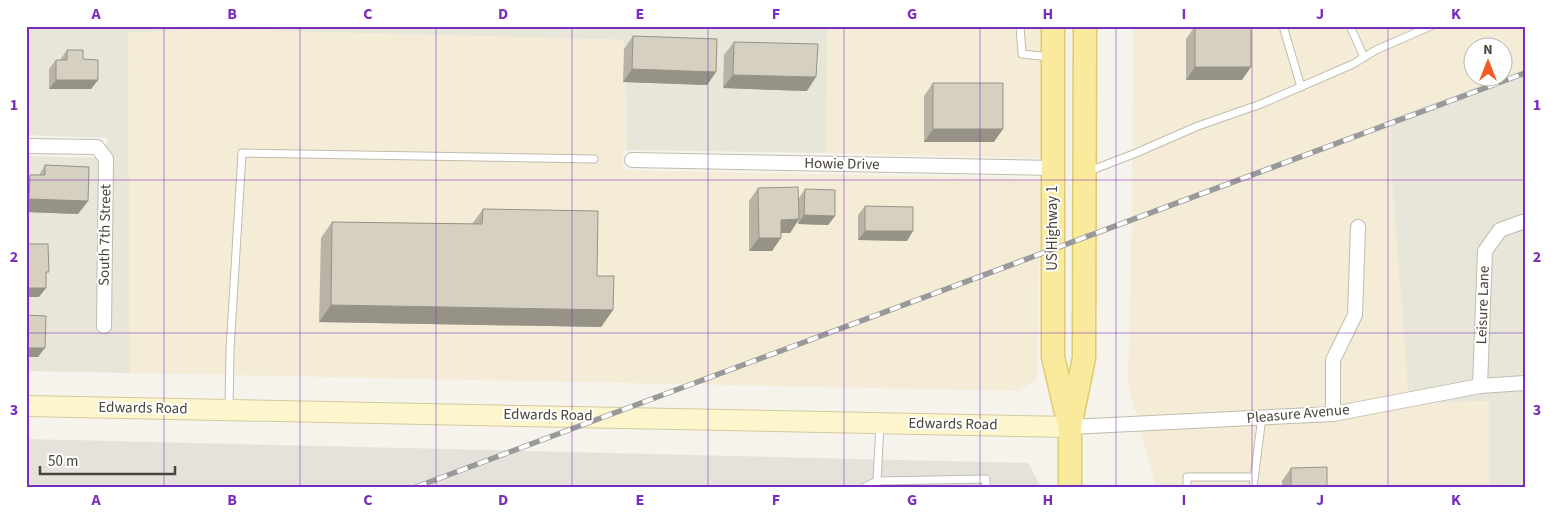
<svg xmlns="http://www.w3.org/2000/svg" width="1551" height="513" viewBox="0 0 1551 513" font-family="'Source Sans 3',sans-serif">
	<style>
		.residential { fill: #e8e5d9 }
		.commercial { fill: #f5ecd7 }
		.industrial { fill: #e5e2dc }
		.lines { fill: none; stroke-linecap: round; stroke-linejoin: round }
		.service-casing { stroke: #c0bcad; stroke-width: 9 }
		.minor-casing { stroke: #c0bcad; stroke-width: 16 }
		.secondary-casing { stroke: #d3ca9c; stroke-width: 22 }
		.primary-casing { stroke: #e0ca6e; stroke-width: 25 }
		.service { stroke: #fff; stroke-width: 7 }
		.minor { stroke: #fff; stroke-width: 14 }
		.secondary { stroke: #fdf6cd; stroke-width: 20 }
		.primary { stroke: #faea9e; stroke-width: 22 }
		.rail-casing { stroke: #999; stroke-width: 5.5 }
		.rail { stroke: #fff; stroke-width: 4; stroke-dasharray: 11; stroke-linecap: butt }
		.wall { fill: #b8b3a5 }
		.shaded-wall { fill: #969286 }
		.building { fill: #d6d0c0; stroke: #969286 }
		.grid { fill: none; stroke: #7b2cbf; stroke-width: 1; stroke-opacity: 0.55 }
		.labels { text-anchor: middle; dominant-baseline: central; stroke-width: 4; stroke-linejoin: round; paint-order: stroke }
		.street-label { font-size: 15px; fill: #494439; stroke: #fff }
		.neatline { fill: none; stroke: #7b2cbf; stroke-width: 2 }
		.grid-label { font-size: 16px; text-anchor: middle; font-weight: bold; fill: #7b2cbf }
	</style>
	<rect width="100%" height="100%" fill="#f5f3eb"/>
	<path class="residential" d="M26,26h801l-1,127 -199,-3 -3,-110 -420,-11 -76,4 2,340 -104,-2v-215l80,2 1,-20 -81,-3z
		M1525,69v418h-36v-86l-80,3 -18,-234v-52z"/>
	<path class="commercial" d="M827,26h217l-3,132 -215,-5z
		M1133,26h392v43l-21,8v-29h-30v30h27l-110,40v52l18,234 80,-3v86h-333l-28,-103 4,-168z
		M204,29l420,11 3,110h-4v20l418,9 -4,201 -19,11 -888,-18 -2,-340z"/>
	<path class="industrial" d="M26,439l1002,24 13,24h-1015z"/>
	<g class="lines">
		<g class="service-casing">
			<path id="service" d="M1020,26l2,28 28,3
				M1283,26l18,61
				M1350,26l14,31
				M1087,172l49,-19 62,-27 63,-22 92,-40 23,-14 55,-24
				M229,409l1,-59 12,-197 352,6
				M865,487l12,-6 3,-56
				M877,487v-6l109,-2v8
				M1187,487v-10h66
				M1253,487l9,-70"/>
		</g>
		<g class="minor-casing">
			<path id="minor" d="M26,146l71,1 9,12 -2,167
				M632,160l420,8
				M1480,386l5,-135 15,-21 25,-9
				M1333,414v-54l22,-45 3,-88
				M1070,427l263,-13 147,-28 45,-3"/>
		</g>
		<g class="secondary-casing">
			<path id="secondary" d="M26,406l1044,21"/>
		</g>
		<g class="primary-casing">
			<path id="primary" d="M1053,26v331l15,64
				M1070,487v-60l14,-69 1,-332"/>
		</g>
		<use href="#service" class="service"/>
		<use href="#minor" class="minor"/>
		<use href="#secondary" class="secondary"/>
		<use href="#primary" class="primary"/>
		<g class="rail-casing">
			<path id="rail" d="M416,487l1109,-414"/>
		</g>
		<use href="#rail" class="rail"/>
	</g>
	<path class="wall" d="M1195,26h56l-9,54h-56v-41z
		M633,36l83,36 -9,13 -84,-3 1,-33z
		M734,42l73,49 -84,-3 1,-33z
		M67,50l16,9 15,21 -7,9h-42v-20l7,-9h4z
		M933,83l61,59h-70v-46z
		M45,165l43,36 -10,13 -52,-2v-32l4,-5h9z
		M758,188l41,10 6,-9 30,27 -7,9 -30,-1v-3l-8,12h-9l-9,18h-23v-50z
		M865,206l42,35 -49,-1v-25z
		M483,209l114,67 16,34 -12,17 -282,-5 2,-84 11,-16 140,2z
		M1291,468l36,19h-45v-6z"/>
	<path class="shaded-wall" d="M555,26h45l-2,2 -44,-1z
		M625,26h29l-2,3 -28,-1z
		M1195,67h56l-9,13h-56z
		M632,69l84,3 -9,13 -84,-3z
		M733,75l83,2 -9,14 -84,-3z
		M56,80h42l-7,9h-42z
		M933,129h70l-9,13h-70z
		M29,199l59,2 -10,13 -52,-2v-9z
		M804,215l31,1 -7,9 -30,-1z
		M799,219l-9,14h-18l9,-13z
		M865,231h48l-6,10 -49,-1z
		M759,238h22l-9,13h-23z
		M26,288h20l-7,9h-13z
		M331,305l282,5 -12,17 -282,-5z
		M26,348h19l-7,9h-12z"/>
	<path class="building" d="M1195,26h56v41h-56z
		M633,36l84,3 -1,33 -84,-3z
		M734,42l84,2 -2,33 -83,-2z
		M26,50h2l-1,37h-1z
		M67,50h16v9l15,1v20h-42v-20h11z
		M933,83h70v46h-70z
		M45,165l44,2 -1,34 -59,-2 1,-24h15z
		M798,187l1,32 -18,1v18h-22l-1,-50z
		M805,189l30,1v26l-31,-1z
		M865,206l48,1v24h-48z
		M483,209l115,2 -1,65h17l-1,34 -282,-5 1,-83 150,2z
		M26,244h22l1,28h-3v16h-20z
		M26,315l20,1 -1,32h-19z
		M1327,467v20h-36v-19z"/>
	<path class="grid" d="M164,26v461M300,26v461M436,26v461M572,26v461M708,26v461M844,26v461M980,26v461M1116,26v461M1252,26v461M1388,26v461M26,180h1499M26,333h1499"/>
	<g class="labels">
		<g class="street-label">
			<text transform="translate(842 164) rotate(1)">Howie Drive</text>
			<text transform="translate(1052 228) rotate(-90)">US Highway 1</text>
			<text transform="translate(105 235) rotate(-89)">South 7th Street</text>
			<text transform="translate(1483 305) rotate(-88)">Leisure Lane</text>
			<text transform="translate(143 408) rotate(1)">Edwards Road</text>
			<text transform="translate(1298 414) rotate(-5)">Pleasure Avenue</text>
			<text transform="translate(548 415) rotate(1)">Edwards Road</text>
			<text transform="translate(953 424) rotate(1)">Edwards Road</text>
		</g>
	</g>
	<rect width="1551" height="513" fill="none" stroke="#ffffff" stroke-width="55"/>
	<g transform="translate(1488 62)"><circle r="24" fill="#ffffff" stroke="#b6b4b0"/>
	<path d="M0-4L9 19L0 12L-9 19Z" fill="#f25a25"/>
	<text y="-8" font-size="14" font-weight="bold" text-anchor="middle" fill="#494439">N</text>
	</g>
	<path d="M40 466v8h135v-8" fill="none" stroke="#494439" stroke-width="2.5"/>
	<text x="48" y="466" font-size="15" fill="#494439" stroke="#ffffff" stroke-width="4" paint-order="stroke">50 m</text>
	<rect x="28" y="28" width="1496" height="458" class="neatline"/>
	<g class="grid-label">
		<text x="96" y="19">A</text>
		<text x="232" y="19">B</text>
		<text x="368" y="19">C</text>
		<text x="503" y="19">D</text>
		<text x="640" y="19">E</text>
		<text x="776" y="19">F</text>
		<text x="912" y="19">G</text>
		<text x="1048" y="19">H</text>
		<text x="1184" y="19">I</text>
		<text x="1320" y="19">J</text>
		<text x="1456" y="19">K</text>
		<text x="14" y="110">1</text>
		<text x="1537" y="110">1</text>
		<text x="14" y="262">2</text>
		<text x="1537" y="262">2</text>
		<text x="14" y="415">3</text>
		<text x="1537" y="415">3</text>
		<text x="96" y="505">A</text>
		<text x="232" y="505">B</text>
		<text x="368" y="505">C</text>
		<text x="503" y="505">D</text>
		<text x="640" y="505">E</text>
		<text x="776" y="505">F</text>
		<text x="912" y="505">G</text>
		<text x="1048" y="505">H</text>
		<text x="1184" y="505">I</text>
		<text x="1320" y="505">J</text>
		<text x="1456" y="505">K</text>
	</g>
</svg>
